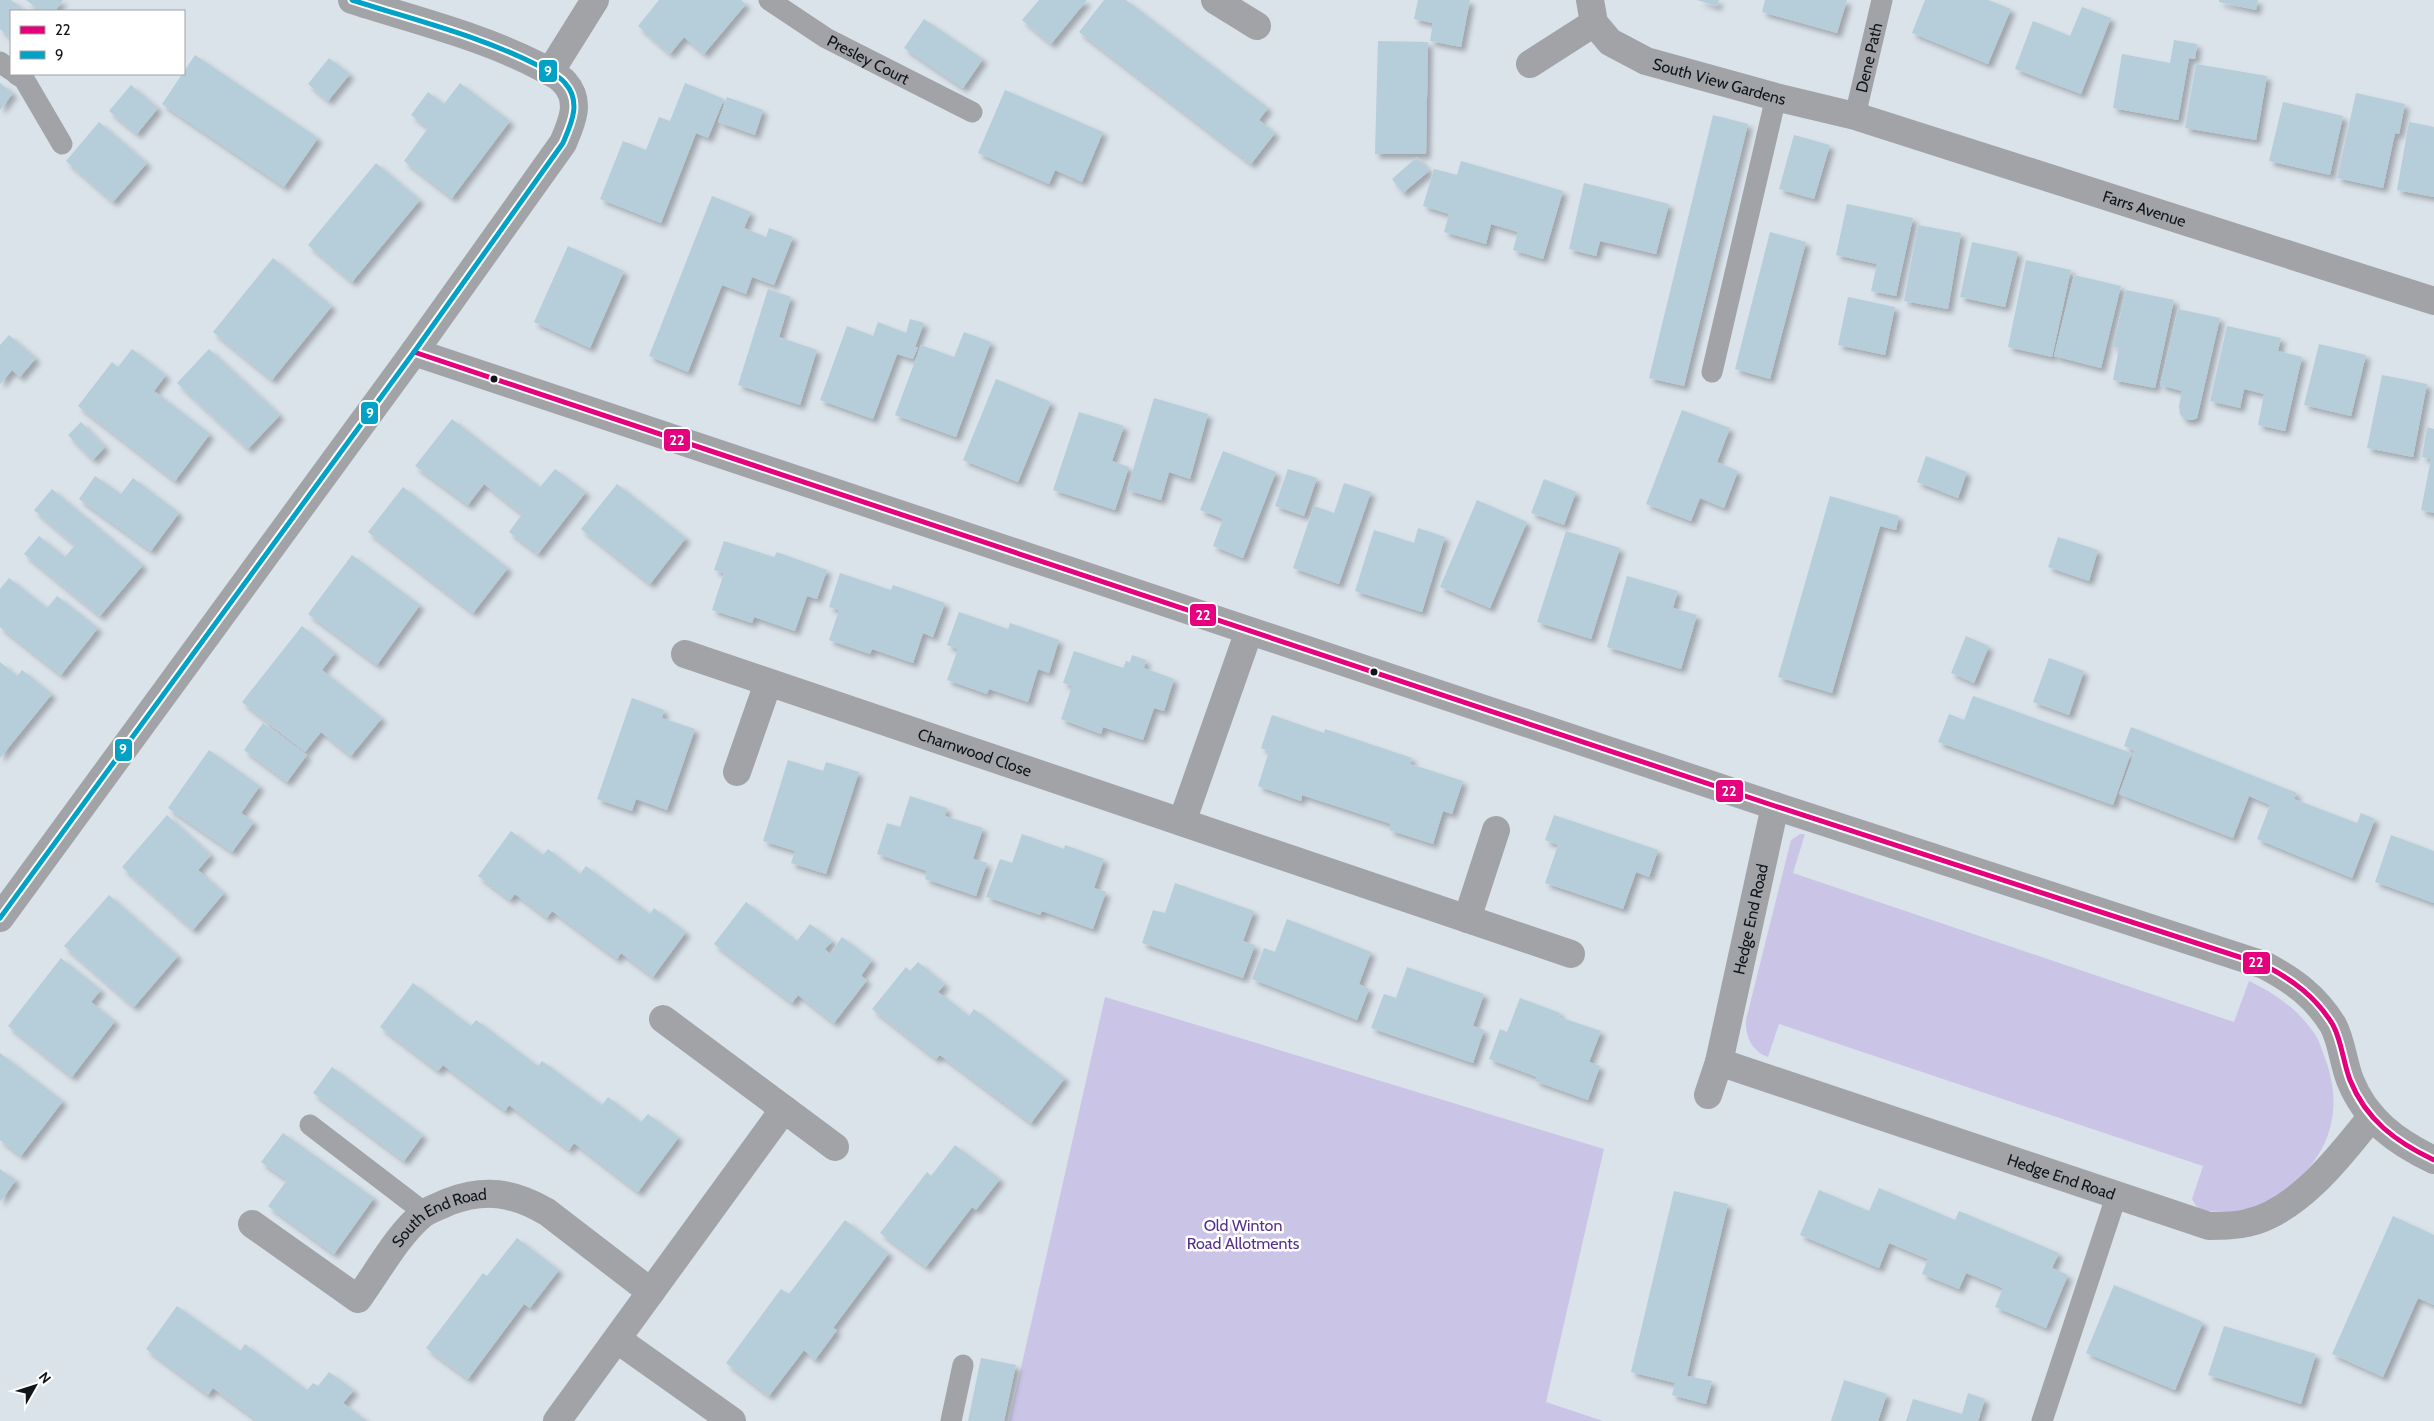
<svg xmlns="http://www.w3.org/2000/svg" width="2434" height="1421" viewBox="0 0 2434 1421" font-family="Cabin,sans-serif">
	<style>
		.green { fill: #cac5e6 }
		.building { fill: #b5ceda; filter: url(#shadow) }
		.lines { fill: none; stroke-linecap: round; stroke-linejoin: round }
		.service { stroke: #a1a3a7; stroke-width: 21 }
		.minor { stroke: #a1a3a7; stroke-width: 28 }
		.bus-1-casing { stroke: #fff; stroke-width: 9 }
		.bus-2-casing { stroke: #fff; stroke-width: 9 }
		.bus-1 { stroke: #e5007d; stroke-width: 5 }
		.bus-2 { stroke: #01a2c5; stroke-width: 5 }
		.bus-dot { fill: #10151a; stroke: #fff; stroke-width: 2 }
		.labels { text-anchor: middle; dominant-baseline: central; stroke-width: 5; stroke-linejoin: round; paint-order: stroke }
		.street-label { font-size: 16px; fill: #10151a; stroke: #fff }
		.park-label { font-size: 16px; fill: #56308d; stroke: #fff }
		.line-badge { stroke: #fff; stroke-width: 2 }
		.badge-label { font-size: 14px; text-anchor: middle; font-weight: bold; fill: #fff }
	</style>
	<defs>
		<filter id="shadow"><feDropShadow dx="4.5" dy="4.5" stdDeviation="2.5" flood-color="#0004"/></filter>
	</defs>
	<rect width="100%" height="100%" fill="#dae2ea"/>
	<path class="green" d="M1800,834h5l-12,39 441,149 15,-41c25,12 49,28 65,52 6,8 8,18 12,28 18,51 3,95 -39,128 -18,14 -43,25 -67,23 -13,-1 -22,0 -28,-13l11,-33 -424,-142 -11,33c-16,-6 -23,-20 -22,-37l45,-180z
		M1105,997l499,152 -58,253 57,19h-594z"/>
	<path class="building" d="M0,0h11l15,11h-15v27l-11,-9z
		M26,0h37l-8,11h-14z
		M659,0h82l5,4 -42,50 -20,-17 -14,17 -32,-28z
		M1039,0h48l-36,44 -29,-24z
		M1104,0h22l142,108 -9,12 16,13 -24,31 -172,-132z
		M1418,0h52l-9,47 -31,-6 3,-18 -19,-4z
		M1697,0h22l-2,6z
		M1765,0h82l-10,33 -75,-21z
		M1925,0h63l23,9 -23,55 -76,-31z
		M2219,0h39l-2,10 -37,-8z
		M2082,7l29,11 -30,76 -66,-25 18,-48 37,15z
		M924,19l59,40 -20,29 -59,-40z
		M2174,40l23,4 -2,15 -6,-1 -11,62 -65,-12 9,-54 48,9z
		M1378,41l50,1 -2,112h-51z
		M195,55l123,83 -34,49 -122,-83z
		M329,58l21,16 -22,27 -20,-17z
		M2196,64l71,12 -11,64 -71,-12z
		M0,83l13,10 -13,17z
		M460,83l50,38 -58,77 -48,-37 24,-33 -17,-13 17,-23 16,12z
		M685,83l39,16 -16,39 -12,-5 -35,90 -61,-24 23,-58 23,9 13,-33 11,4z
		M131,85l27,23 -21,26 -28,-23z
		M1005,90l98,42 -21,50 -27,-12 -6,14 -71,-31z
		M2356,93l49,11 -6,30 -4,-1 -12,55 -46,-10z
		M727,97l36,13 -8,25 -37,-13z
		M2283,102l60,14 -13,59 -61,-14z
		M1713,115l35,9 -64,262 -35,-8z
		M99,122l48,41 -34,39 -47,-41z
		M2409,122l25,5v70l-37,-7z
		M1794,135l36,10 -16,54 -35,-10z
		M1417,157l12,14 -26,22 -11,-14z
		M1461,161l102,30 -20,68 -30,-9 5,-18 -27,-8 -5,20 -42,-12 5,-18 -26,-8 11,-37 23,6z
		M376,163l44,37 -68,82 -44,-37z
		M1584,183l85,21 -13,50 -56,-13 -4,15 -27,-7z
		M712,196l39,16 -7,16 22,9 3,-9 24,9 -19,48 -22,-8 -6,17 -24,-9 -34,87 -39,-16z
		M1847,204l66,14 -17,78 -25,-5 6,-27 -41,-9z
		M1918,225l43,8 -13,76 -44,-8z
		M1770,232l36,10 -36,137 -35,-10z
		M1972,242l46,10 -13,55 -45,-10z
		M568,246l56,25 -34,77 -56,-26z
		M273,258l59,48 -60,74 -59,-48z
		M2026,260l45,10 -19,87 -44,-10z
		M2074,275l47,11 -20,82 -47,-12z
		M768,289l23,8 -12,40 38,13 -17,55 -62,-20z
		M2126,290l48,10 -19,88 -42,-8 6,-32 -6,-1z
		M1848,297l47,10 -10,48 -47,-10z
		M2178,309l42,9 -23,100 -5,2h-7l-5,-6 -1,-8 3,-15 -22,-6z
		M910,319l14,4 -9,24h3l-5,12 -16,-5 -24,65 -53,-19 27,-74 26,10 5,-14 28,11z
		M2227,326l54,12 -3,13 24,6 -17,74 -27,-6 6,-31 -20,-5 -4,19 -30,-7z
		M964,332l27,10 -35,95 -61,-22 26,-70 33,12z
		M9,335l27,23 -16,19 -8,-7 -12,14v-39z
		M2319,344l47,11 -15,61 -47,-11z
		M132,349l34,26 -12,16 56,43 -35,47 -97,-75 34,-44 6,5z
		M209,349l71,66 -32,34 -71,-66z
		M2382,375l45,9 -14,73 -46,-9z
		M996,379l55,23 -33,80 -55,-22z
		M1154,398l54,16 -18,65 -21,-7 -8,28 -34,-10z
		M1682,410l48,18 -13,34 21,9 -14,37 -24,-10 -9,23 -45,-17z
		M1079,412l45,14 -12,35 17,6 -14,43 -62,-20z
		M452,419l88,68 15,-18 31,23 -48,62 -29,-22 13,-18 -38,-30 -16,21 -53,-39z
		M81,422l24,25 -12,13 -25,-25z
		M2427,427l7,2v84l-13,-3 10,-51 -9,-2z
		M1223,451l53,21 -33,86 -30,-12 10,-27 -23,-9z
		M1926,456l41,16 -9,26 -41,-16z
		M1288,469l29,9 -13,38 -29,-10z
		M95,476l26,18 12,-16 46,35 -28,38 -72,-52z
		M1544,479l32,13 -12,33 -33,-12z
		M1344,483l27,9 -32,92 -46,-16 21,-62 20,7z
		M617,484l69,54 -36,46 -69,-55z
		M403,487l105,81 -35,45 -105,-81z
		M52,489l91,76 -43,51 -76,-62 15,-18 26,21 10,-12 -41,-35z
		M1830,496l69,20 -3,14 -16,-4 -48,167 -54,-16z
		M1477,500l50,22 -37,86 -50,-21z
		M1418,528l27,9 -23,75 -67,-21 19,-61 40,13z
		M1566,531l54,17 -29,91 -54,-17z
		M2058,537l40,13 -9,31 -41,-14z
		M724,541l50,16 3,-5 50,18 -10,29 -10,-3 -12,35 -41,-14 -2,6 -40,-13 12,-37 -10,-3z
		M352,555l68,50 -43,60 -69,-51z
		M840,573l51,17 2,-5 52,18 -12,34 -10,-4 -10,30 -41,-14 -2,5 -41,-14 10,-30 -10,-3z
		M1627,576l51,15 -5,17 24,7 -16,54 -74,-22z
		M9,578l38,30 10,-12 41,32 -37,47 -61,-48v-38z
		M959,612l49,17 2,-6 49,17 -10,33 -11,-4 -10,33 -39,-13 -2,5 -40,-14 11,-31 -11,-4z
		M302,626l33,27 -13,17 60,48 -31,38 -30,-24 -16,20 -63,-50z
		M1966,636l23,10 -15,37 -23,-10z
		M1074,651l49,17 3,-7 4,1 2,-7 14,5 -2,8 30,11 -10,32 -10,-3 -11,32 -40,-13 -2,7 -40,-15 11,-33 -9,-3z
		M2049,658l35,13 -15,44 -36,-13z
		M0,662l17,14 5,-6 30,24 -52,64z
		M1973,696l158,57 -18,52 -175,-63 11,-28 15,6z
		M632,698l32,12 -2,8 33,11 -28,81 -31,-11 -4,12 -35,-12z
		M1272,715l52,18 1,-4 87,29 -2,6 53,17 -11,33 -9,-3 -10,33 -44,-14 2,-6 -89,-29 -1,6 -43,-15 11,-35 -8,-3z
		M263,723l44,32 -20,27 -43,-32z
		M2131,727l166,66 -3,6 63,24 4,-10 14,6 -23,59 -95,-39 13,-34 -21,-9 -16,42 -114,-44 16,-43 -11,-5z
		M209,750l51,36 -19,27 13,9 -22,30 -64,-44z
		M788,760l35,11 3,-9 33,10 -33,102 -35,-11 4,-12 -32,-10z
		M910,796l37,12 -2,8 38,12 -10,31 14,4 -11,33 -51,-17 2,-8 -50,-17 10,-31 13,4z
		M167,815l44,40 -13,15 26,23 -31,37 -71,-63z
		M1554,815l104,35 -9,27 -13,-5 -13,37 -78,-26 13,-38 -13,-5z
		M511,831l32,24 5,-6 32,25 6,-8 64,48 4,-6 32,24 -33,45 -32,-24 -4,6 -65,-48 -5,7 -32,-24 -5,6 -32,-24z
		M1022,834l42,15 1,-4 39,14 -10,29 12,4 -13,37 -51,-18 -2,4 -54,-18 14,-38 12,4z
		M2391,835l43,16v52l-59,-21z
		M1175,883l79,28 -11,30 12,4 -12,33 -101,-35 11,-33 12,3z
		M109,895l69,61 -44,51 -70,-61z
		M746,902l51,39 13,-17 23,17 -8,8 5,5 12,-17 30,23 -11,16 6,4 -33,43 -36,-28 -6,8 -78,-59z
		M1287,919l84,33 -12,32 10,5 -12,31 -105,-41 12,-31 11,4z
		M61,958l40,32 -10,12 24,19 -43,56 -64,-51z
		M918,962l27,22 -7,8 31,24 5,-7 91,69 -34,45 -91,-68 -4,4 -64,-50 34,-42 4,4z
		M1407,967l77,27 -11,32 11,4 -11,33 -102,-35 13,-34 12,4z
		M413,983l58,43 5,-6 62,46 4,-5 60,44 6,-8 33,25 7,-8 31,23 -41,55 -64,-49 -5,7 -60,-45 -4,6 -62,-46 -5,6 -58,-44z
		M1520,998l40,15 -1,4 42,14 -12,31 11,4 -12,34 -53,-19 2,-4 -48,-18 11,-30 7,3z
		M0,1053l63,48 -42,55 -21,-16z
		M332,1067l91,68 -19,26 -91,-68z
		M283,1133l91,65 -40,56 -66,-48 19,-26 -26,-18z
		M955,1145l45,34 -24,31 -4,-3 -46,60 -46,-34 47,-61 4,4z
		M0,1169l16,11 -16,22z
		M1879,1188l76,32 4,-9 100,42 -7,15 16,7 -22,53 -51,-21 8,-19 -37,-15 -7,16 -37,-15 6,-15 -39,-16 -10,25 -79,-33 19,-45 50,21z
		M1674,1191l54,13 -41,172 25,5 -6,23 -34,-9 3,-12 -44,-11z
		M2393,1216l41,19v70l-16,-7 -35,79 -51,-23z
		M845,1220l44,33 -56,75 4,2 -22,30 -11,-10 -35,46 -43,-33 55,-74 8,5z
		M517,1238l42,32 -29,38 -6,-4 -56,75 -42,-31 57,-75 4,3z
		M2114,1285l89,37 -28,68 -89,-37z
		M177,1306l63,45 5,-7 62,46 6,-7 5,3 11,-14 25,18 -11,13 24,18h-109l-45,-33 -5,7 -62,-46z
		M2224,1326l92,28 -15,50 -93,-29z
		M981,1358l35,7 -12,56h-36z
		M1844,1380l43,14 -9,27h-47z
		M1968,1393l17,6 -7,22h-72l7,-22 49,15z"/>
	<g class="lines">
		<g class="service">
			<path id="s1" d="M769,0l57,38 146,74"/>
			<path d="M0,62l11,8"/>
			<path d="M16,74l8,5 38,65"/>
			<path id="s2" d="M1855,116l27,-116"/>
			<path d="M1712,372l64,-275"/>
			<path d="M310,1125l115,88"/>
			<path d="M951,1421l12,-56"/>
			<path d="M2042,1421l75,-227"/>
		</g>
		<g class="minor">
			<path d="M1215,0l42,26"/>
			<path id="s3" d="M1590,0l4,23 16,19 36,19 130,36 79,19 579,185"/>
			<path d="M1530,64l64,-41"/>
			<path d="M550,72l45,-72"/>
			<path d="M414,352l1361,454 489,159c29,15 52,32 69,60 9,17 10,37 17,55 16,40 46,62 84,80"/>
			<path id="s4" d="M685,654l886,300"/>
			<path d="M737,772l31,-89"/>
			<path d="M1182,822l67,-191"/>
			<path d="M0,918l414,-566 149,-209c8,-19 19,-41 2,-60 -6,-8 -18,-12 -26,-17 -58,-30 -125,-46 -187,-66"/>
			<path d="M1467,919l29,-89"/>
			<path d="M663,1019l172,128"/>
			<path id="s5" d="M1719,1062l490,164c13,0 26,0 38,-3 51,-11 94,-68 125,-107"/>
			<path id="s6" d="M1708,1095l11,-33 56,-256"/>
			<path id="s7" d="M252,1224l106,75c19,-26 40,-65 65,-85 7,-5 17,-8 25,-12 37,-14 64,-10 99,10l104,80"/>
			<path d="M618,1340l114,81"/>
			<path d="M557,1421l227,-312"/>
		</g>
		<g class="bus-1-casing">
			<path id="bus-1" d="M414,352l1361,454 489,159c29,15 52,32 69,60 9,17 10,37 17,55 16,40 46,62 84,80"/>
		</g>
		<g class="bus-2-casing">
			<path id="bus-2" d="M0,918l414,-566 149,-209c8,-19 19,-41 2,-60 -6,-8 -18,-12 -26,-17 -58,-30 -125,-46 -187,-66"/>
		</g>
		<use href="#bus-1" class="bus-1"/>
		<use href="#bus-2" class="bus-2"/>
	</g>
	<g class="bus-dot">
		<circle cx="494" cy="379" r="4.5"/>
		<circle cx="1374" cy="672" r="4.5"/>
	</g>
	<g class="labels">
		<g class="street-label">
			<text stroke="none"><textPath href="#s2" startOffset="60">Dene Path</textPath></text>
			<text stroke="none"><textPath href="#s1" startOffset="116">Presley Court</textPath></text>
			<text stroke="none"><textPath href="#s3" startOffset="165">South View Gardens</textPath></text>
			<text stroke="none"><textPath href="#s3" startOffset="609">Farrs Avenue</textPath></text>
			<text stroke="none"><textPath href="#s4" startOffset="306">Charnwood Close</textPath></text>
			<text stroke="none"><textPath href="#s6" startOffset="181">Hedge End Road</textPath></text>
			<text stroke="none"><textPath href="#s5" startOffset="361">Hedge End Road</textPath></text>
			<text stroke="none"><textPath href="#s7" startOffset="250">South End Road</textPath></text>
		</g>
		<g class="park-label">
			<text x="1243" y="1225">Old Winton<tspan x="1243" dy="18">Road Allotments</tspan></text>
		</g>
	</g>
	<g class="line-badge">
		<rect x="538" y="59" width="20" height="24" rx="5" fill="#01a2c5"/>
		<rect x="360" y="401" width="19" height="24" rx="5" fill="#01a2c5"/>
		<rect x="663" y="428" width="28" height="24" rx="5" fill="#e5007d"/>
		<rect x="1189" y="603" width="28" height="24" rx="5" fill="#e5007d"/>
		<rect x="114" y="738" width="19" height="24" rx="5" fill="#01a2c5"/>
		<rect x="1715" y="779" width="29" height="24" rx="5" fill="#e5007d"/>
		<rect x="2242" y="951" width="29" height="24" rx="5" fill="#e5007d"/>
	</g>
	<g class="badge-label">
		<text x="548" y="76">9</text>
		<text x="370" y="418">9</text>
		<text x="677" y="445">22</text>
		<text x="1203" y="620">22</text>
		<text x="123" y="754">9</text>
		<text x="1729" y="796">22</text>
		<text x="2256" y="967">22</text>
	</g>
	<rect x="10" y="10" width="175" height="65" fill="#ffffff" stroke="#9fa1a3"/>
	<rect x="20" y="26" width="25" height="8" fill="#e5007d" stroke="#9fa1a3"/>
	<text x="55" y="35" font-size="15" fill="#10151a">22</text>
	<rect x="20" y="51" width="25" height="8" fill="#01a2c5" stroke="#9fa1a3"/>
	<text x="55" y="60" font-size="15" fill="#10151a">9</text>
	<g transform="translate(35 1386) rotate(51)" stroke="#ffffff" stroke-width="4" paint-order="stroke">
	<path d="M0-4L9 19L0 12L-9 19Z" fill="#10151a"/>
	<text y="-8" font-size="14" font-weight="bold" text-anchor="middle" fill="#10151a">N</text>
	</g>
</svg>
